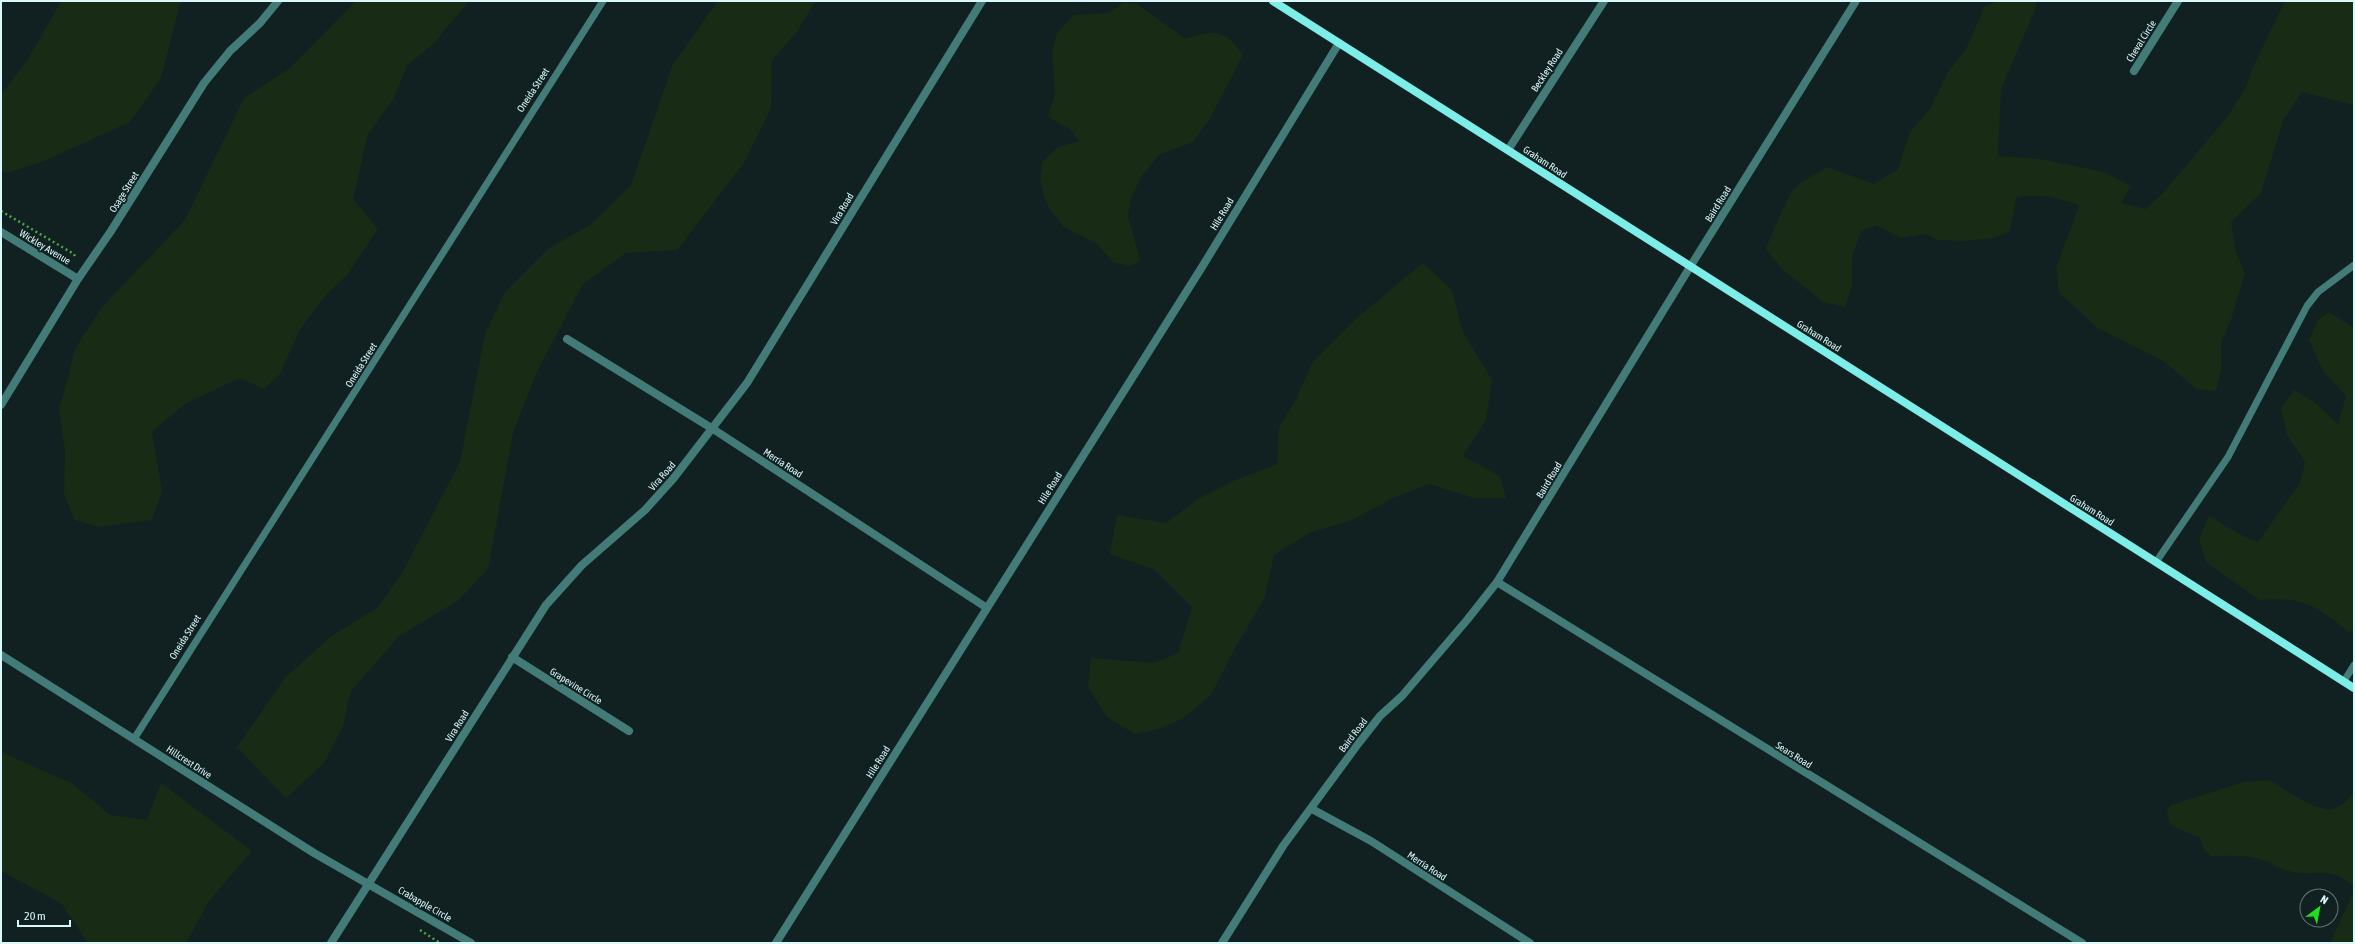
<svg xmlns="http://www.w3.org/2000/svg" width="2355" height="944" viewBox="0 0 2355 944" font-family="'Asap Condensed',sans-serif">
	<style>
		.green { fill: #182b15 }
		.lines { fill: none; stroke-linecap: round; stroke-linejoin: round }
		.path { stroke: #4ea63f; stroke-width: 2.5; stroke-dasharray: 2 3; stroke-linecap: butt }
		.lane { stroke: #437b79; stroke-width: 7 }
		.street { stroke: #437b79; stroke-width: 8 }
		.secondary { stroke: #7cede7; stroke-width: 8 }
		.labels { text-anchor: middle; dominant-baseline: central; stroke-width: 4; stroke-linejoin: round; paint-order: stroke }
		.street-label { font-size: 10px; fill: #d8f9fa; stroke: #112122 }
	</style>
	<rect width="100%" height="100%" fill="#112122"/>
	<path class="green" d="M61,1h124l-5,3 -19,74 -31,44 -86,39 -37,12 -6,-3v-75l29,-39z
		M356,1h113l-34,41 -28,24 -13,32 -26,36 -15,65 25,30 -31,46 -23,22 -25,34 -19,43 -16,15 -24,-11 -54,25 -34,29 10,59 -10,29 -53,7 -24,-7 -11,-25 1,-45 -6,-39 16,-62 27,-42 83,-87 59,-122 45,-29z
		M718,1h98l-20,32 -24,27 -1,48 -27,55 -67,87 -51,3 -43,31 -47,90 -23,59 -25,136 -29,31 -60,36 -48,55 -8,35 -19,37 -38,35 -49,-51 48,-69 45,-41 47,-29 25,-35 58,-111 25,-128 20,-42 44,-44 41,-23 41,-40 42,-121z
		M1999,1h36l2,4 -36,84 -3,67 42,3 64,13 27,14 -10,17 25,6 16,-15 66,-78 17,-27 9,-24 31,-64h69v104l-52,-13 -19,29 -22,72 -30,29 5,31 9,20 -14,47 -10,23v27l-5,21 -20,-2 -31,-27 -67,-34 -39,-35 -3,-25 23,-62c-20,-9 -42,-13 -63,-8l-6,33 -15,7 -33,3 -24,-1 -13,-6 -25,4 -23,-13 -16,6 -9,26v28l-7,22 -22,-5 -41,-33 -16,-20c2,-7 23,-55 27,-59 8,-9 24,-16 34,-23l47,17 24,-15 12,-37 20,-23 18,-37 18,-23 19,-43z
		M1123,3l14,1 49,35c27,-10 40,-9 57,16l-34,65 -16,22 -34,13 -18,22 -10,21 -3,18 12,44 -9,6 -18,-4 -17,-19 -32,-16 -14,-17 -6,-14 -4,-17 2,-17 16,-15 21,-6 -9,-12 -22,-12 7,-24 -3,-40 5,-20 17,-18 35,-2z
		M1423,263l29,27 11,42 29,48 -6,40 -23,36 37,20 6,22h-32l-45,-14 -36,14 -41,22 -43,13 -35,22 -9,42 -30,51 -24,47 -29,24 -26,11 -21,4 -28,-17 -19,-30 3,-29 63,5 24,-10 14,-46 -37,-37 -45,-16 7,-39 49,8 32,-24 35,-18 44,-17 2,-37 15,-24 19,-41 45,-45z
		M2329,312l25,16v302l-5,2c-33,-26 -46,-36 -90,-32l-53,-38 -7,-23 10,-23 34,20 15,6 42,-59 5,-21 -18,-27 -6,-27 13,-18 23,14 21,20 8,-28 -23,-25 -14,-31 9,-20z
		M1,752l72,32 37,31 37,5 14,-37 91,68 -43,50 -23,42h-98l-26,-39 -61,-33z
		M2269,780c14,8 49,33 64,29 9,-2 15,-10 21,-17v95c-27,-25 -38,-7 -69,-17 -7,-2 -13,-7 -20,-9 -17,-7 -37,-5 -55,-5l-7,-9 -3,-9 -30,-13 -3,-14 4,-6 73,-23z
		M2354,891v52h-24z"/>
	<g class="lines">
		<path class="path" d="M1,211l73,43 1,3
			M420,930l20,13"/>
		<path class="lane" d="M2156,562l72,-105 79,-151 11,-14 36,-27
			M2344,681l10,-16
			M134,739l469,-738"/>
		<path class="street" d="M2134,71l44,-70
			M1508,150l96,-149
			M1,232l77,47
			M567,339l146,90 274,179
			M1,405l77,-126 33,-48 93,-148 26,-32 30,-28 18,-22
			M1497,582l585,361
			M1,655l313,198 157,90
			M512,657l117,74
			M1312,809l59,32 159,102
			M331,943l215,-338 36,-40 63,-55 28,-31 74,-96 235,-382
			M776,943l426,-676 137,-224
			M1222,943l61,-97 75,-102 22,-28 22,-20 65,-76 30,-38 193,-315 166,-266"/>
		<path class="secondary" d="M1273,1l1081,687"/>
	</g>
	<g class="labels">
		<g class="street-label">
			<text transform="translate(2141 41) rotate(-58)">Cheval Circle</text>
			<text transform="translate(1547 70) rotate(-57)">Beckley Road</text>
			<text transform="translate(533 90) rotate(-57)">Oneida Street</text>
			<text transform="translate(1545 162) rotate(33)">Graham Road</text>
			<text transform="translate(124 192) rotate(-58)">Osage Street</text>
			<text transform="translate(1718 204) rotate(-58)">Baird Road</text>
			<text transform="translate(842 209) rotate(-59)">Vira Road</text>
			<text transform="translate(1222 214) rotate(-59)">Hile Road</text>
			<text transform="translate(45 247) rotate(31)">Wickley Avenue</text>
			<text transform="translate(1819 336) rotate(32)">Graham Road</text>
			<text transform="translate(361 365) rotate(-58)">Oneida Street</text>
			<text transform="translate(783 463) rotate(33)">Merria Road</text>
			<text transform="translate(662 476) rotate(-49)">Vira Road</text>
			<text transform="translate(1549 480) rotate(-59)">Baird Road</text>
			<text transform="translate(1050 488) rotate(-58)">Hile Road</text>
			<text transform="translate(2092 510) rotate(32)">Graham Road</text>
			<text transform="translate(185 637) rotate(-58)">Oneida Street</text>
			<text transform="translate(576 686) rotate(32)">Grapevine Circle</text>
			<text transform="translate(457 726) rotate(-58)">Vira Road</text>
			<text transform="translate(1353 735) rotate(-53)">Baird Road</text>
			<text transform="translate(1794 755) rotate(32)">Sears Road</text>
			<text transform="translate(189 762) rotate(33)">Hillcrest Drive</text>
			<text transform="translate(878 762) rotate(-58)">Hile Road</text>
			<text transform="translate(1427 866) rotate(33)">Merria Road</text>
			<text transform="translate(425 904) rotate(30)">Crabapple Circle</text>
		</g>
	</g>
	<rect width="2355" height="944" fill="none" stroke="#d8f9fa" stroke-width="4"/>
	<g transform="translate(2319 908) rotate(32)"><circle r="19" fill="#112122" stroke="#617778"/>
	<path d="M0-3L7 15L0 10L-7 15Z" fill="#1fdf22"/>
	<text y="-6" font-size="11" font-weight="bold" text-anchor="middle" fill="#d8f9fa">N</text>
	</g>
	<path d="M18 920v6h52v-6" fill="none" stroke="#d8f9fa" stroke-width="2"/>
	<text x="24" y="920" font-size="12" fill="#d8f9fa" stroke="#112122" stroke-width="3" paint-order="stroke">20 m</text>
</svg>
